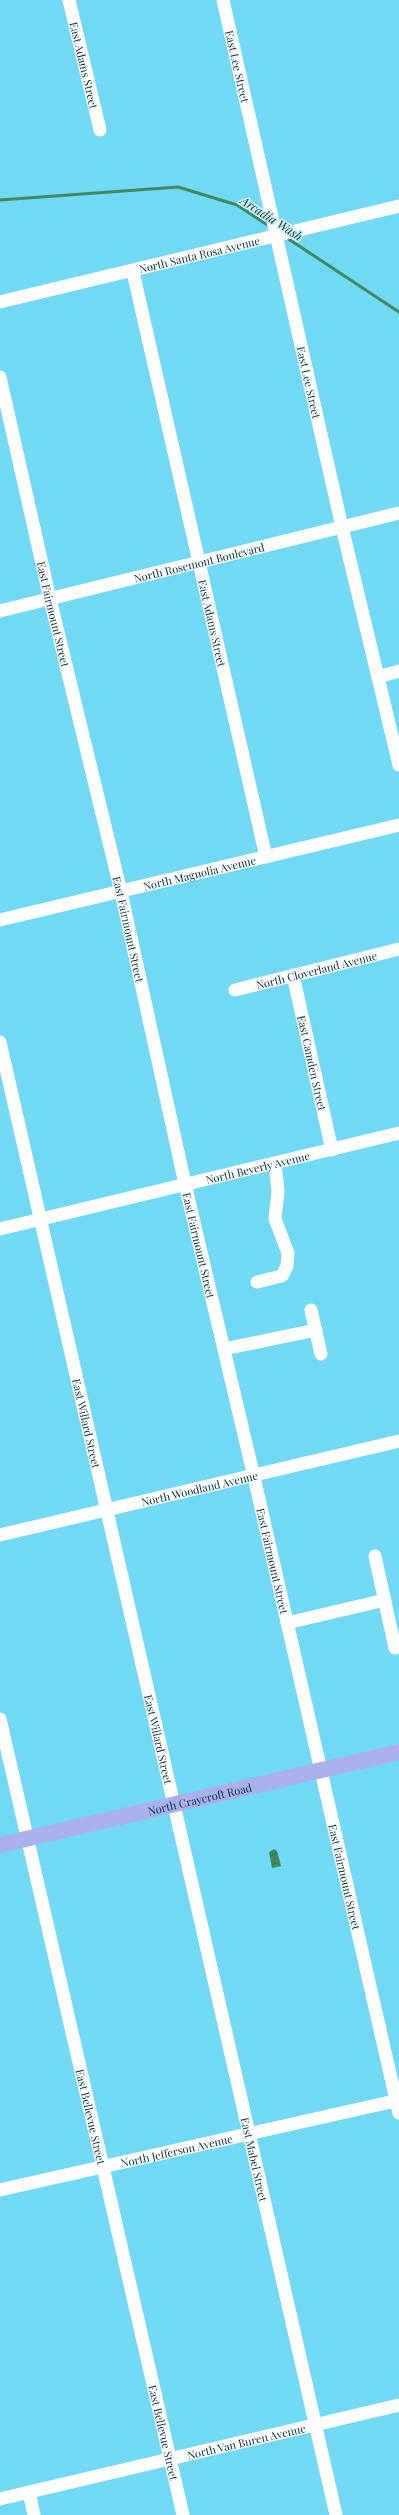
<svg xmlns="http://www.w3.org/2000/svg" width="399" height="2515" viewBox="0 0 399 2515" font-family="'Playfair Display',serif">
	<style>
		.water { fill: url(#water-waves) }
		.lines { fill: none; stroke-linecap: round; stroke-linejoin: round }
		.stream { stroke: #408960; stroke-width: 3 }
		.minor { stroke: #fff; stroke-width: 13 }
		.major { stroke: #aab0eb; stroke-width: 16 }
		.labels { text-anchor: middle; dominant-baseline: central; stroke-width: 3.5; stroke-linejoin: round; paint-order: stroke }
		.street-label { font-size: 11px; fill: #00303b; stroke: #cbf1fb }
		.water-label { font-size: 12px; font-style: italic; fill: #153624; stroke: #cbf1fb }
	</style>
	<defs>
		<pattern id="water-waves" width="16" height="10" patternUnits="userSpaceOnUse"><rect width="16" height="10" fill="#408960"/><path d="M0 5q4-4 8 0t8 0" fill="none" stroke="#337050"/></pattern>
	</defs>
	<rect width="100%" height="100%" fill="#71d9f4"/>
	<path class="water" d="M274,1849l3,2 4,15 -9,2 -3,-16z"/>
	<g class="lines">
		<path class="stream" d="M0,200l178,-13 59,18 32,21
			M287,238l112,74"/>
		<g class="minor">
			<path id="s1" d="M69,0l31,130"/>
			<path id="s2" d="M223,0l119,527 57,238"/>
			<path id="s3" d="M133,272l133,585"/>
			<path id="s4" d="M0,302l399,-96"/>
			<path id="s5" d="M0,377l50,222 71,293 64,292 69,293 145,636"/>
			<path id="s6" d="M0,611l399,-98"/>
			<path d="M378,677l21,-6"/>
			<path id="s7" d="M0,920l399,-95"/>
			<path id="s8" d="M293,975l39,175"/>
			<path id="s9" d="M235,990l164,-41"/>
			<path id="s10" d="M0,1042l336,1473"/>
			<path id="s11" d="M0,1229l399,-96"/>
			<path d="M257,1282l25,-6 5,-10 1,-13 -13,-34 3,-28 -3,-27"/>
			<path d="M311,1310l10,44"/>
			<path d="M224,1349l92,-19"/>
			<path id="s12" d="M0,1535l399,-94"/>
			<path d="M375,1556l20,92"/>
			<path d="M287,1623l98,-23"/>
			<path id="s13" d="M0,1719l183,796"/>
			<path id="s14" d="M0,2190l399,-90"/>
			<path d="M29,2492l5,23"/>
			<path id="s15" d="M0,2499l399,-94"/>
		</g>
		<path class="major" id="s16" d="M0,1845l399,-93"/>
	</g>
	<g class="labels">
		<g class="street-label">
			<text stroke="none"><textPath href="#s1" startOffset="67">East Adams Street</textPath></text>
			<text stroke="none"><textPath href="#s2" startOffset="68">East Lee Street</textPath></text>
			<text stroke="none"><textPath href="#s4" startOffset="205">North Santa Rosa Avenue</textPath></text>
			<text stroke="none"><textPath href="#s2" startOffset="392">East Lee Street</textPath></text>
			<text stroke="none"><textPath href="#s6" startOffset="205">North Rosemont Boulevard</textPath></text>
			<text stroke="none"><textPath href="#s5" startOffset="243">East Fairmount Street</textPath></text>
			<text stroke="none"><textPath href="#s3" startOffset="360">East Adams Street</textPath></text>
			<text stroke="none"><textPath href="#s7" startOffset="205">North Magnolia Avenue</textPath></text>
			<text stroke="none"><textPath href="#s5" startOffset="567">East Fairmount Street</textPath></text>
			<text stroke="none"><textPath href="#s9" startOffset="84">North Cloverland Avenue</textPath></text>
			<text stroke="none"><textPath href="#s8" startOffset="90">East Camden Street</textPath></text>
			<text stroke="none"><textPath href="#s11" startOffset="265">North Beverly Avenue</textPath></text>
			<text stroke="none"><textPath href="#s5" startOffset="891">East Fairmount Street</textPath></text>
			<text stroke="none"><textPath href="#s10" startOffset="391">East Willard Street</textPath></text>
			<text stroke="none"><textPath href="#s12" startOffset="205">North Woodland Avenue</textPath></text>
			<text stroke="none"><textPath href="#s5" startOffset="1215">East Fairmount Street</textPath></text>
			<text stroke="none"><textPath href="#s10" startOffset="715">East Willard Street</textPath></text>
			<text stroke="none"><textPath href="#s16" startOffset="205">North Craycroft Road</textPath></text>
			<text stroke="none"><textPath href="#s5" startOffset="1539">East Fairmount Street</textPath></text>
			<text stroke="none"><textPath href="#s13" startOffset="408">East Bellevue Street</textPath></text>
			<text stroke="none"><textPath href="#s14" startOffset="181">North Jefferson Avenue</textPath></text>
			<text stroke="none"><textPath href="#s10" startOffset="1146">East Mabel Street</textPath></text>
			<text stroke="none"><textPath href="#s13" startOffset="732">East Bellevue Street</textPath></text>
			<text stroke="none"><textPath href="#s15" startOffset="253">North Van Buren Avenue</textPath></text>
		</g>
		<g class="water-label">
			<text transform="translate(272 218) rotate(33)">Arcadia Wash</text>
		</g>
	</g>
</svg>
